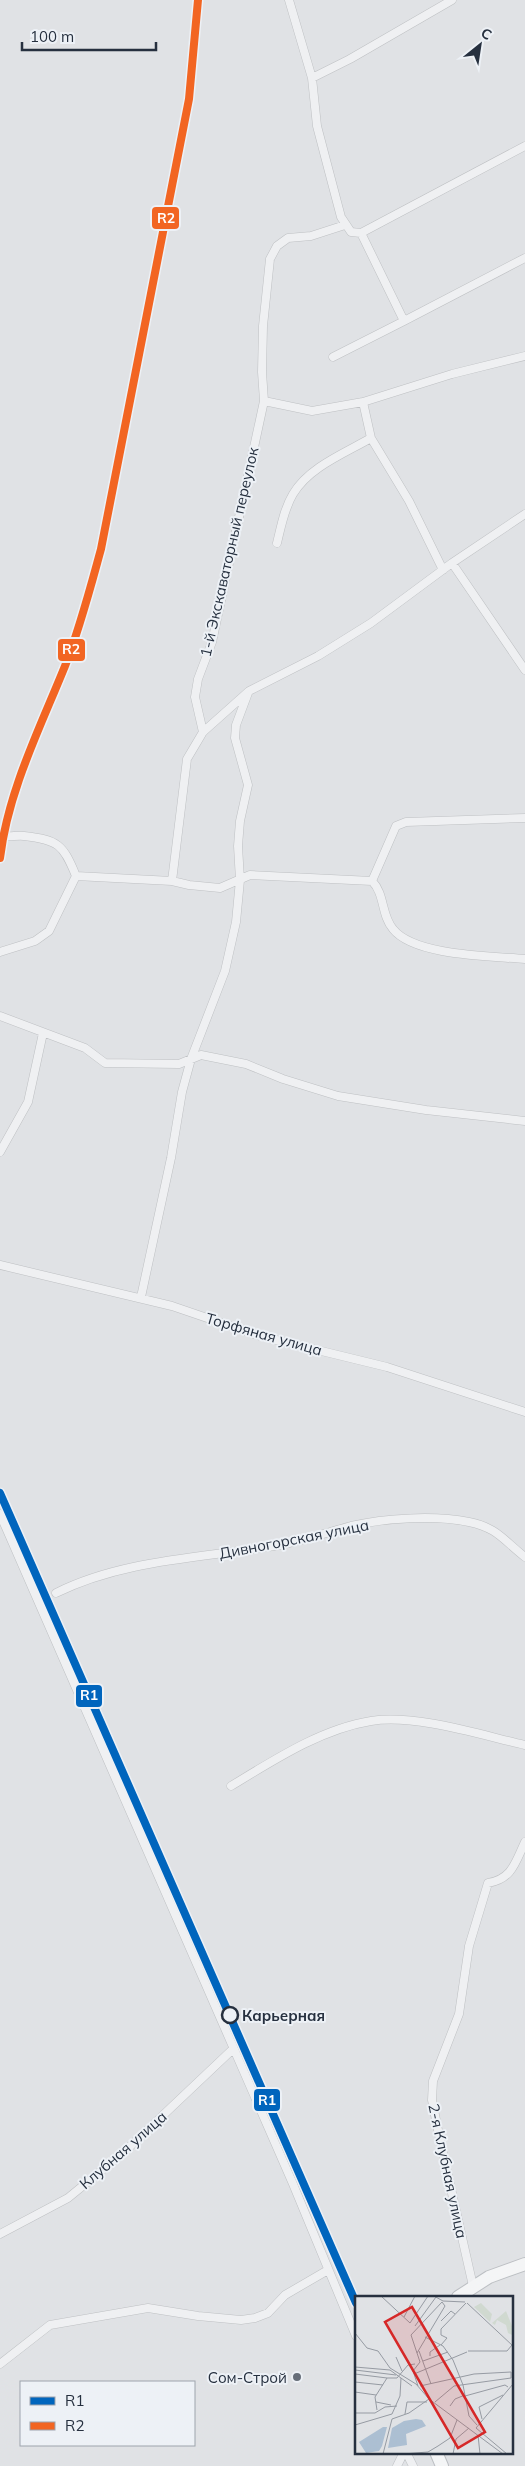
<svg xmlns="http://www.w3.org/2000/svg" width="525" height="2466" viewBox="0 0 525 2466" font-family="Mulish,sans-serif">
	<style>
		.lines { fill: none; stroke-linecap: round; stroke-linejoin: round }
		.minor-casing { stroke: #bec0c3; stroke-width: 9 }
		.primary-casing { stroke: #bcbfc3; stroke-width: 14 }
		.minor { stroke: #eff0f2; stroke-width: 8 }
		.primary { stroke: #f4f5f6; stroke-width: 12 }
		.rail-1-casing { stroke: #edf1f6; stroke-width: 11 }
		.rail-2-casing { stroke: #edf1f6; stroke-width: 11 }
		.rail-1 { stroke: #0065bd; stroke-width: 8 }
		.rail-2 { stroke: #f26522; stroke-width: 8 }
		.stop-dot { fill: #edf1f6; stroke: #26303f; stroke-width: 2.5 }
		.poi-dot { fill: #676e79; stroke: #edf1f6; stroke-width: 2 }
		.labels { text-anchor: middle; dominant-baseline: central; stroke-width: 4; stroke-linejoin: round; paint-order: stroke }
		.street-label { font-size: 15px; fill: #26303f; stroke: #edf1f6 }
		.stop-label { font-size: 15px; font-weight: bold; fill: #26303f; stroke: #edf1f6; text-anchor: start }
		.poi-label { font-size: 15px; fill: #26303f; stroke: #edf1f6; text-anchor: end }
		.inset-road { fill: none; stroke: #969ba3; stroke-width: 1 }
		.view { fill: #d62828; fill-opacity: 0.15; stroke: #d62828; stroke-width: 2.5 }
		.inset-edge { fill: none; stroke: #26303f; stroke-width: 2.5 }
		.line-badge { stroke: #edf1f6; stroke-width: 2 }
		.badge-label { font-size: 14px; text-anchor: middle; font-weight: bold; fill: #fff }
	</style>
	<rect width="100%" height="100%" fill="#e0e2e5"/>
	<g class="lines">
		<g class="minor-casing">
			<path id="minor" d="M289,0l23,78 5,48 10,38 14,53 10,15 10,1 164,-87
				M312,78l38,-19 102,-59
				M404,321l121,-63
				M333,357l71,-36 -43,-88
				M264,401l-2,-29 1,-46 7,-67 7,-13 11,-8 23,-2 34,-11
				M363,402l8,36 38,63 34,69
				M277,543c4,-16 7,-34 16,-49 16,-27 52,-41 78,-56
				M452,563l73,107
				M203,732l-8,-35 3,-18 14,-37 52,-241 48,10 51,-9 89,-28 73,-18
				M0,835c7,3 16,0 24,1 34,4 39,8 52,40
				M172,881l17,4 31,3 30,-13 122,6c13,13 9,34 21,48 21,27 99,27 132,30
				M372,881l24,-55 10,-4 119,-4
				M0,952l35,-11 14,-10 27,-55 96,5 15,-122 16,-27 46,-41 69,-35 53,-33 81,-60 73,-49
				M0,1016l85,32 20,15 74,1 22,-9 45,9 37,15 55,17 88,14 99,11
				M0,1152l28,-50 15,-69
				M0,1265l172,41 88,30 127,31 138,45
				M141,1297l30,-139 11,-66 9,-33 34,-88 11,-49 4,-42 -2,-34 2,-25 8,-36 -13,-47 1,-13 12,-32
				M0,1514l293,670 63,152
				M56,1593c70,-35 153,-35 229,-49 23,-5 44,-12 66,-18 34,-8 84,-11 118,-4 29,6 34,18 56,35
				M231,1786c43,-26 90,-57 140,-65 45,-7 110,14 154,24
				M0,2234l68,-36 55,-45 110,-104
				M473,2286l-33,-146 -8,-40 1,-19 26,-67 10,-68 19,-63c24,-4 27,-20 37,-41
				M0,2364l50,-39 98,-17 50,8 43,4 14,-2 13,-5 17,-18 43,-25
				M406,2452l7,14
				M397,2466l7,-14"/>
		</g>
		<g class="primary-casing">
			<path id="primary" d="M458,2297l31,-20 36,-13
				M436,2452l6,14"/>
		</g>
		<use href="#minor" class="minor"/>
		<use href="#primary" class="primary"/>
		<g class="rail-1-casing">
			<path id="rail-1" d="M0,1493l356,810"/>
		</g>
		<g class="rail-2-casing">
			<path id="rail-2" d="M0,858c8,-67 40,-130 65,-192 15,-38 25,-77 36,-117l88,-450 9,-99"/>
		</g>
		<use href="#rail-1" class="rail-1"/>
		<use href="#rail-2" class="rail-2"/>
	</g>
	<circle class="stop-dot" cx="230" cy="2015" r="8"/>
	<circle class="poi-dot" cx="297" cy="2377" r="5"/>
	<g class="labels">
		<g class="street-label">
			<text transform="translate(229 552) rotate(-77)">1-й Экскаваторный переулок</text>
			<text transform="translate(264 1334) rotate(16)">Торфяная улица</text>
			<text transform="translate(294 1539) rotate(-11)">Дивногорская улица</text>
			<text transform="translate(123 2150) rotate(-41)">Клубная улица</text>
			<text transform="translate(448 2171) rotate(78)">2-я Клубная улица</text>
		</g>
		<g class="stop-label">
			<text x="242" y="2015">Карьерная</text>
		</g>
		<g class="poi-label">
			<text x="287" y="2377">Сом-Строй</text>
		</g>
	</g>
	<g transform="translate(355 2296)">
		<rect width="158" height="158" fill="#e0e2e5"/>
		<path d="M126,7l11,11 -2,8 -16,-15zM151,15l6,15v9l-4,-2 -2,-8 -9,-5 -2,5 -3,-2z" fill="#d0d9d0"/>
		<path d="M61,123l6,1 4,6 -20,8 1,11 -19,3 4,-20 12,-7zM28,131h4l-5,19 -3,5 -13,2 -7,-11z" fill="#acbfd2"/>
		<path class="inset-road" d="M26,0l29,27 18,-27M79,0l9,5 22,1M112,7l46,43M49,21l11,-21M86,25l10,-10 4,3M60,30l21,-29M0,37l12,15 11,3 12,17 26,16 13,15 74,55M70,41l18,9 10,14M86,49l6,-7 -6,-3v-6l25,-26M64,55l12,33M113,55h39l5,-6M62,57l28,-47 -3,-4M75,60v-4l10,-7M41,61l6,14M98,64l10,25 6,31 8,9M68,65l25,-9M0,71l35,3 22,16M0,74l41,5M0,78l32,4M59,78l53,-22M0,86l28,3M63,90l-5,-15 7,-9 -9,-27 31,-33M65,90l54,-12 37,-2v6l-57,8 -19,16M0,96l21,3M110,100l40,-11 3,2M21,106l15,3M95,110l5,-7 10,-4M22,114l-2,-13 12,-19h10l11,-13 7,-1M0,117h20l10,-6 12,-1M50,118l2,-12h20M37,123l17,-6 20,-14M127,123l-3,-12 24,-12M0,129l37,-11 8,-18 1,-18M123,139l2,19M28,158l9,-35M48,158l25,-2 10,-6 12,-8 7,-18M98,158l3,-15 13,-11M152,158l-31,-26 37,-44"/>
		<path class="view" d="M57,11l73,125 -27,16 -73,-126z"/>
		<rect width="158" height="158" class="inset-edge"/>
	</g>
	<g class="line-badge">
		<rect x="151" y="206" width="29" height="24" rx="5" fill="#f26522"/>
		<rect x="57" y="638" width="29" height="24" rx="5" fill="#f26522"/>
		<rect x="75" y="1684" width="28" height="24" rx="5" fill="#0065bd"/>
		<rect x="253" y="2088" width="28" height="24" rx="5" fill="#0065bd"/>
	</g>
	<g class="badge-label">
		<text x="166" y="223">R2</text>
		<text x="71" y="654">R2</text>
		<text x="89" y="1700">R1</text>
		<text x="267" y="2105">R1</text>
	</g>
	<rect x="20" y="2381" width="175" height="65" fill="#edf1f6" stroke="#9da4ad"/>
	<rect x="30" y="2397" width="25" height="8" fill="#0065bd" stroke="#9da4ad"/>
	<text x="65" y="2406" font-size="15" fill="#26303f">R1</text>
	<rect x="30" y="2422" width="25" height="8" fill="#f26522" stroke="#9da4ad"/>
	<text x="65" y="2431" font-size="15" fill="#26303f">R2</text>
	<g transform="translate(480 45) rotate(30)" stroke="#edf1f6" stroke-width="4" paint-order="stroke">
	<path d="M0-4L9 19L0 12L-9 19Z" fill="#26303f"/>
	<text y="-8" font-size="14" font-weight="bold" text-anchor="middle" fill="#26303f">С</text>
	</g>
	<path d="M22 42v8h134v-8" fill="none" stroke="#26303f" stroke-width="2.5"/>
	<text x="30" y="42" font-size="15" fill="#26303f" stroke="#edf1f6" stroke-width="4" paint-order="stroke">100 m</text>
</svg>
